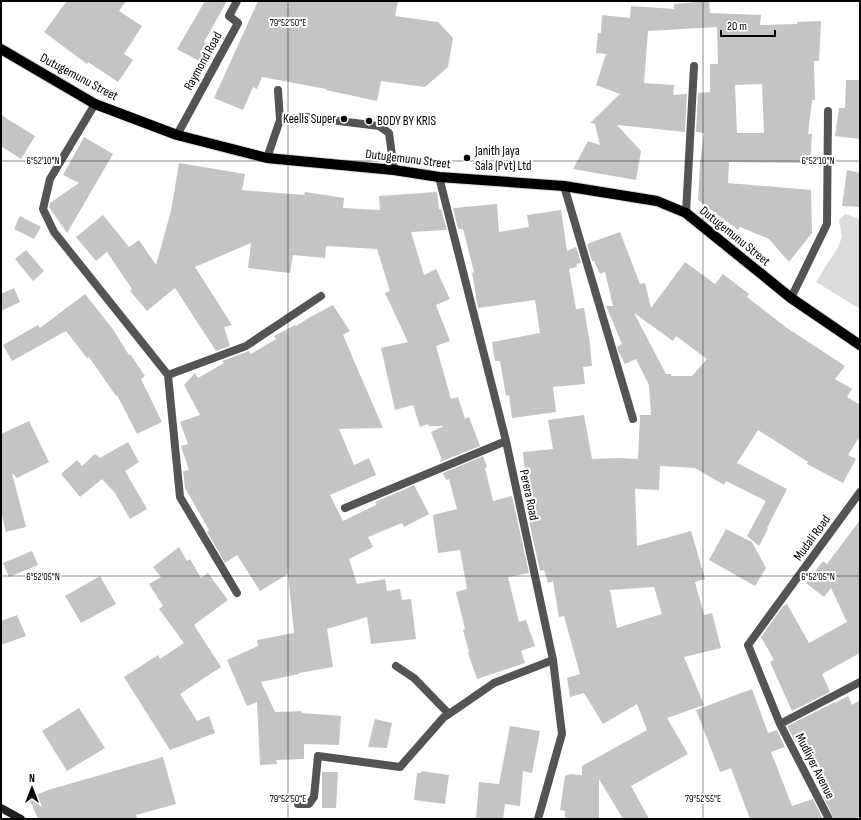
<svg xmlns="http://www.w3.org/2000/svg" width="861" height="820" viewBox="0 0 861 820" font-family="'Sofia Sans Condensed',sans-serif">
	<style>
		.green { fill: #dbdbdb }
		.building { fill: #c4c4c4; fill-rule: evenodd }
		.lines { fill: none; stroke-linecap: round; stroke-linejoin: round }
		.primary-casing { stroke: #dbdbdb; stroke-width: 12 }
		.street { stroke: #545454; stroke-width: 8 }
		.secondary { stroke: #212121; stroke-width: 8 }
		.primary { stroke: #000; stroke-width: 10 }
		.ticks { fill: none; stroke: #000; stroke-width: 1; stroke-opacity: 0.45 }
		.poi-dot { fill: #000; stroke: #fff; stroke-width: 1.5 }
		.labels { text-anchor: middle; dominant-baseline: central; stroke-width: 4; stroke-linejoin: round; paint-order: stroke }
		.street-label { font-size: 13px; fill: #000; stroke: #fff }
		.poi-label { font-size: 13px; fill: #000; stroke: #fff; text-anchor: start }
		.ticks-label { font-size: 10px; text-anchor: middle; fill: #000; stroke: #fff; stroke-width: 4; stroke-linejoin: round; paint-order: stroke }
	</style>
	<rect width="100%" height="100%" fill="#fff"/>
	<path class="green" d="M845,214l12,4 3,2v89l-44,-27 22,-35 4,-10 -3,-17z"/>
	<path class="building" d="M67,1h59l-7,10 23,15 -18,28 9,6 -15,22 -30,-20 -1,2 -43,-32z
		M205,1h22l-23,41 7,4 -10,16 -24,-13z
		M258,1h140l-3,15 43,6 15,16 -5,29 -23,20 -44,-6 -4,20 -51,-11v-1l-64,-12 -5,12 -4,-2 -10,23 -29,-12z
		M709,1l1,12 51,2 -1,10 37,-1v-2l24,-1 -2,40h-5l1,39h-3l-4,34h4l-2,29 -81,-1 -1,21 83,7 1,43 -23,29 -20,-23 -29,-12 -2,3 -40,-30 2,-37 4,-30 -8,-1 2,-39 12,-1v-28h8l-1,-37 -69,4 -4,52 30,2 -1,10 14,-1 -2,38 -68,-7 24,26 -5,29 -63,-11 15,-28 12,4 -5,-21 -5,-1 30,-29 -24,-9 10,-31 -10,-1 2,-20h3l1,-18 28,3 1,-12 43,3v-5zM762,84l2,49h-27l-2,-48z
		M846,80h14v59l-25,-3 4,-28h6z
		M1,115l34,21 -14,23 -20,-13z
		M84,137l29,17 -46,79 -18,-26 1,-4 29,-20 -16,-8z
		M179,163l66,11 -3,16 62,5 1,-3 39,6 -1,10 37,2 -1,-14 58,-4 2,17h2l6,21 -36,2 13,43 12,-6 14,30 -14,6 14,36 -14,5 15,53 7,-2 7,22 4,-2 11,29 -40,16v-2h2l-11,-28 13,-6h-15l-1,-2 -8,3 -7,-22 -18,5 -14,-62 27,-6 -23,-49 5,-2 -13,-42 -51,-3 -1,12 -32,-3 -3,18 -42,-5 3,-25 -56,24 37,58 -8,2 6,19 -14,5 -41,-63 -28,23 -17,-20 2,-2 -25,-37 -11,9 -20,-24 27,-22 26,32 10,-7 17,25 15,-54z
		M847,170l13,3v34l-18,-1z
		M497,204l2,28 30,-5 -2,-12 34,-5 6,41 9,-4 5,16 -5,1 1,3 -8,2 7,40 8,-1 6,36 2,22 -9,1 2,17 -32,3 3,25 -44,6 -3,-23 -3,1 -6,-35h-5l-3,-19 48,-9 -5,-33 -57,8 -6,-35 2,-1 -11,-43h-5l-5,-21z
		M20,216l21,11 -7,12 -20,-10z
		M620,232l20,52 5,-1 6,25 34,-46 30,22 8,-10 26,20 -2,3 40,31 58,38 -10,13 17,10 -5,8 13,8v31l-12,19 8,4 -13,24 -36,-19 1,-2 -50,-32 -21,33 50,26 -20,39 1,1 -9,17 -12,-10 19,-35 -40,-20 -2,4 -29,-17 -35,-2 -1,24 -24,-1 2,57 54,-15 14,48 -10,3 9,33 8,-2 9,35 -37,9 20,48 -37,13 21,36 -57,32 18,33h-26l-24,-40v40l-34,-1v-7l-5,-1 5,-34 5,-2 12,1v-9l65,-36 -10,-26 -34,20 -19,-31 -14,4 -3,-19 13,-4 -16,-58 -5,1 -6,-36 -5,2 -4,-13 -4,1 -17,-77 4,-1 -4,-41 30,-3 -5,-29 36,-5 8,44 26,-1 20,1 2,-44h11l-2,-30 -13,-26 -11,5 -7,-13 -1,-4 5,-3 -16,-38h7l-8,-34 -5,2 -6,-13h-2l-5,-17zM634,313l39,28 3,-5 31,23 -15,17h-21v-2h-5zM654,587l8,27 -45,14 -7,-38z
		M26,250l18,21 -11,10 -18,-22z
		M14,288l6,14 -19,9v-17z
		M85,294l27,34 17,27 1,-1 15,22 -4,3 21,43 -25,12 -20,-39 -1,1 -27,-39 -2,1 -21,-27 -54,30 -9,-16 35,-20 2,3z
		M333,305l17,26 -7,4 40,93 -44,1 15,36 15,-7 7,17 -46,20 13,26 33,-16 -1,-3 7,-3 32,-14 15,29 -25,13 -2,-4 -34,14 5,10 -24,12 8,25 28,-5 2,12 13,-2 2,11 9,-1 5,40 -45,5 -4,-27 -40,12 6,38 -34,6v1l-38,8 14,30 26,-1 1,2 39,3 -2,29 -35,-1v15l-28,1 1,4 -17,1 -3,-63 -10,4 -20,-46 31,-14 -1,-6 37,-7 -6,-59 -28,17 -23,-36 -12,8 -18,-31 2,-2 -24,-42 -2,-17 6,-1 -8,-24 7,-2 -8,-22 20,-7 -16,-30 11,-12 3,5 26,-15 -2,-2 11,-4 16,-6 2,3 25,-15 -2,-3 21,-11 1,1 16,-10z
		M29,421l20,41 -32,16 -5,-5 14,54 -20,5 -5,-21v-77z
		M128,442l11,20 -14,9 22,38 -17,10 -15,-26 -13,-14 -22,18 -19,-23 16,-14 5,6 13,-12 5,4z
		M483,456l4,11 -2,1 8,33 19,-5 17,77 -21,4 11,45 7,-2 9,26 -14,5 4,12 -48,16 -9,-26 1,-1 -6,-22 2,-1 -9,-37 11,-3 -7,-39 -22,3 -5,-38 24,-6 -8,-30 -3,1 -3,-7z
		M860,520v133l-38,21 8,18 -38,19 -22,-49 4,-2 -13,-23 22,-31 4,-2 22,39 38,-21 -16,-34 -7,9 -18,-14 17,-22 4,3z
		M726,529l26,13 14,26 -11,18 -46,-26z
		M179,547l8,14 3,-2 11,19 7,-5 20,27 -34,25 27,42 -41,27 17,27 12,-5 6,17 -45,17 -46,-73 34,-22 2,4 24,-16 -25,-34 4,-3 -14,-22 12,-7 -8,-10z
		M32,551l6,14 -29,12 -6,-14z
		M100,576l16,28 -35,19 -16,-27z
		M17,615l9,21 -25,9v-24z
		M752,689l16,44 9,-3 8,17 -14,5 21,54 21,-7 10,20h-73l-19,-51 -11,4 -24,-62z
		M848,696l4,9 8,-5v116l-6,3h-20l-11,-23 3,-1 -4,-8 5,-3 -23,-45 -8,4 -9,-17 48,-24v1z
		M79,708l26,40 -38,23 -25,-40z
		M375,719l17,4 -5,25 -19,-1z
		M510,726l30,5 -8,42 -9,-2 -3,35 -15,-2 -2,15h-27l3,-37 20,2z
		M163,757l13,47 -40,11 2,4h-100l-9,-21 19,-8z
		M421,771l28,4 -4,29 -31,-4 3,-27h4z
		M322,772h16l-2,36h-14z"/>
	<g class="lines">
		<g class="primary-casing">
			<path id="primary" d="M1,49l94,55 82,31 90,23 127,12 45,7 125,9 93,15 29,12 105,85 69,47"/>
		</g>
		<path class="street" d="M95,104l-45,75 -7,30 11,23 114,143 12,122 57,96
			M280,120l27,-3 72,9 10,7 5,37
			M177,135l61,-112 -9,-7 8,-15
			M267,158l13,-38 -2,-30
			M439,177l67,264 47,219 9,74 -24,85
			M564,186l69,233
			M686,213l8,-147
			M791,298l36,-74 1,-113
			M168,375l78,-29 75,-50
			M345,508l161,-67
			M396,666l18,12 35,36
			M780,724l80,-42
			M298,804h11l5,-7 4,-41 82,11 44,-50 5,-3 45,-31 59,-23
			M829,819l-49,-95 -32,-79 112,-153"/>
		<path class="secondary" d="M1,808l20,11"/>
		<use href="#primary" class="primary"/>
	</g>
	<path class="ticks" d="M288,1v818M703,1v818M1,161h859M1,576h859"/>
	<g class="poi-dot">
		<circle cx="344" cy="119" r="4"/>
		<circle cx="369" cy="121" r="4"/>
		<circle cx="467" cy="158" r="4"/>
	</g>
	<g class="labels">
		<g class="street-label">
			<text transform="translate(203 61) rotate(-61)">Raymond Road</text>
			<text transform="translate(79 77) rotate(28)">Dutugemunu Street</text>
			<text transform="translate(408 159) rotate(7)">Dutugemunu Street</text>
			<text transform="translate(735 236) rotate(39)">Dutugemunu Street</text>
			<text transform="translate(529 495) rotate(78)">Perera Road</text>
			<text transform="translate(812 538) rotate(-54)">Mudali Road</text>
			<text transform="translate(815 766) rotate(63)">Mudliyer Avenue</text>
		</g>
		<g class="poi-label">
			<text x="336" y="119" text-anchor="end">Keells Super</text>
			<text x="377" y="121">BODY BY KRIS</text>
			<text x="475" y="151">Janith Jaya<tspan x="475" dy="15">Sala (Pvt) Ltd</tspan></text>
		</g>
	</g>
	<g class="ticks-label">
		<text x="288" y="26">79°52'50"E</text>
		<text x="43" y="164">6°52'10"N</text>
		<text x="818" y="164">6°52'10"N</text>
		<text x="43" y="580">6°52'05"N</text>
		<text x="818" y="580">6°52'05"N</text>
		<text x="288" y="802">79°52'50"E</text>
		<text x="703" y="802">79°52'55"E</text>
	</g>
	<rect width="861" height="820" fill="none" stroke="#000000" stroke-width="4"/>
	<g transform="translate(32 788)" stroke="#ffffff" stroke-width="3" paint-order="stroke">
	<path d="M0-3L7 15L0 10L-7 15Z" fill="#000000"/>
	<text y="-6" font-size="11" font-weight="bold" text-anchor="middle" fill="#000000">N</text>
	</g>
	<path d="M721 30v6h54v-6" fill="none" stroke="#000000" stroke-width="2"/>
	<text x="727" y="30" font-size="12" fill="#000000" stroke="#ffffff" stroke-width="3" paint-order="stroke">20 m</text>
</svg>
